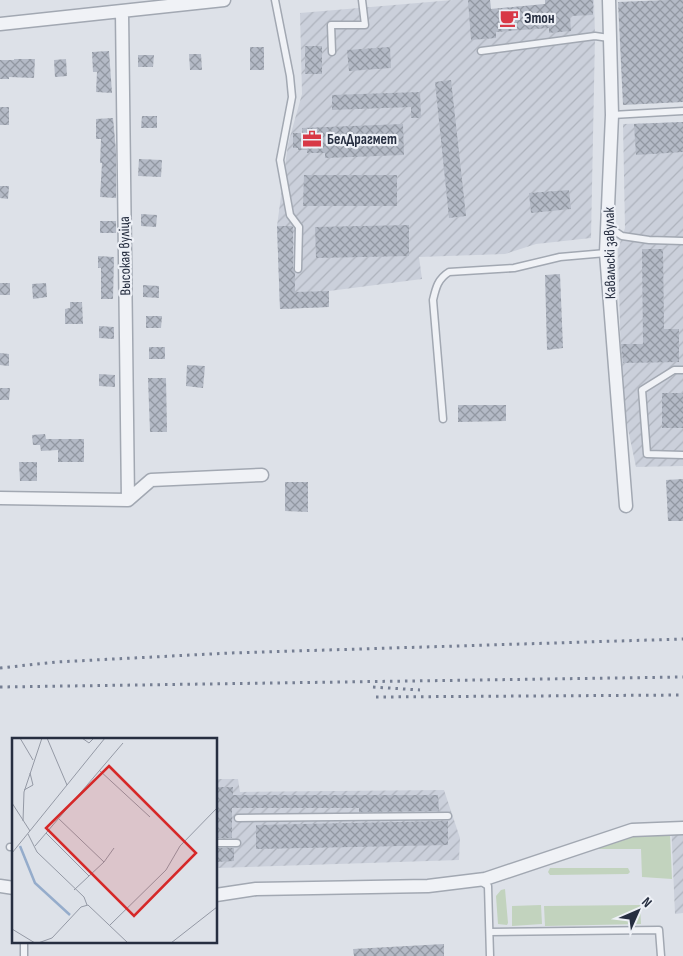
<svg xmlns="http://www.w3.org/2000/svg" width="683" height="956" viewBox="0 0 683 956" font-family="'Sofia Sans Condensed',sans-serif">
	<style>
		.industrial { fill: url(#industrial-furrows) }
		.green { fill: #c2d3be }
		.building { fill: url(#building-cross-hatch) }
		.lines { fill: none; stroke-linecap: round; stroke-linejoin: round }
		.service-casing { stroke: #a2a8b2; stroke-width: 9 }
		.minor-casing { stroke: #a2a8b2; stroke-width: 15 }
		.service { stroke: #f0f2f6; stroke-width: 6 }
		.minor { stroke: #f0f2f6; stroke-width: 12 }
		.rail { stroke: #767f93; stroke-width: 3; stroke-dasharray: 2.5 5; stroke-linecap: butt }
		.labels { text-anchor: middle; dominant-baseline: central; stroke-width: 4.5; stroke-linejoin: round; paint-order: stroke }
		.poi-label { font-size: 15px; font-weight: bold; fill: #262e40; stroke: #edf0f6; text-anchor: start }
		.street-label { font-size: 15px; fill: #262e40; stroke: #edf0f6 }
		.inset-river { fill: none; stroke: #95accb; stroke-width: 2.5 }
		.inset-road { fill: none; stroke: #9499a5; stroke-width: 1 }
		.view { fill: #d62828; fill-opacity: 0.15; stroke: #d62828; stroke-width: 2.5 }
		.inset-edge { fill: none; stroke: #262e40; stroke-width: 2.5 }
	</style>
	<defs>
		<pattern id="industrial-furrows" width="10" height="10" patternUnits="userSpaceOnUse" patternTransform="scale(1.25)"><rect width="10" height="10" fill="#cbd0db"/><path d="M-1 1l2-2M0 10L10 0M9 11l2-2" fill="none" stroke="#aeb3bd"/></pattern>
		<pattern id="building-cross-hatch" width="8" height="8" patternUnits="userSpaceOnUse" patternTransform="scale(1.25)"><rect width="8" height="8" fill="#b4bac6"/><path d="M0 0l8 8M0 8l8-8" fill="none" stroke="#9298a2"/></pattern>
	</defs>
	<rect width="100%" height="100%" fill="#dde1e8"/>
	<path class="industrial" d="M453,0h37l1,9 54,-5v-4h49l1,36 -4,202 -55,6 -31,10 -86,3 3,22 -93,12v16l-49,2 -3,-83 11,-82 14,-50 -2,-81z
		M683,122v344l-47,1 -11,-52 -4,-52 -3,-114 7,-21 -2,-104z
		M216,779h22l2,13 204,-2 16,48 -1,22 -243,8z
		M671,821h12v92l-8,1z"/>
	<path class="green" d="M670,833l2,46 -30,-2 -1,-28h-46v-3l27,-9z
		M550,868h78l2,4 -2,2 -78,1 -2,-3z
		M505,889l3,34 -1,2 -9,-1 -2,-28 5,-6z
		M541,905l1,19 -30,2v-20z
		M640,905l1,19 -96,2 -1,-20z"/>
	<path class="building" d="M468,0h22l1,9 54,-5v-4h48v15l-23,1 1,15 -22,2v-5l-53,4v6l-25,2z
		M667,0h16v102l-60,3 -5,-103z
		M305,46h17v28h-17z
		M250,47h14v23h-14z
		M390,47l1,21 -42,3 -2,-21z
		M109,51l3,42 -16,-1 1,-20h-4l-1,-20z
		M189,54h12l1,16h-12z
		M138,55h16l-1,12h-15z
		M14,59h21l-1,19 -25,-1v2h-9v-19h14z
		M66,59l1,17 -12,1 -1,-17z
		M451,80l15,136 -17,2 -14,-136z
		M420,92l1,26h-10v-11l-79,3v-15z
		M0,107h9v18h-9z
		M142,116h15v12h-16z
		M113,118l3,33v47l-16,-1 2,-34h-2l1,-24h-5v-20z
		M683,122v30l-47,3 -2,-31z
		M403,124l1,31 -79,3v-5h-18v-3h-9v-2h-5v-15h9v-5z
		M139,159l23,1 -1,17 -23,-1z
		M304,175h93v31h-94z
		M0,186h9l-1,13 -8,-1z
		M569,190l2,19 -40,4 -2,-20z
		M141,214l16,1 -1,12 -15,-1z
		M100,221h16v12h-16z
		M409,225v31l-93,2 -1,-31z
		M277,226h15l1,1v42l2,4v19l34,-1v16l-49,2z
		M642,249h21l1,80h15v33l-56,1 -2,-19h22z
		M98,256l16,1 -1,42h-12v-31h-3z
		M560,274l3,74 -16,2 -2,-75z
		M0,283h10v12h-10z
		M46,283l1,14 -14,2 -1,-15z
		M143,285l16,1v12l-16,-1z
		M70,302h12l1,22h-18v-15l5,-1z
		M146,316h16l-1,12h-15z
		M99,326l15,1v12l-15,-1z
		M149,347h16v12h-16z
		M0,353l9,1v12l-9,-1z
		M187,365l18,1 -2,22 -17,-2z
		M99,374l16,1v12l-16,-1z
		M148,378h18l1,54h-17z
		M0,388h10l-1,12h-9z
		M662,393h21v35h-21z
		M458,405h48v16l-48,1z
		M45,434l1,5h38v23h-26v-12l-17,1 -1,-6h-7l-1,-10z
		M19,462h18v19h-17z
		M683,479v42h-15l-2,-41z
		M285,482h23v30l-23,-1z
		M216,787h17v8h205l1,16 -80,1v-4h-127v30h-16z
		M448,821v24l-192,4v-24z
		M216,848h18v13l-18,1z
		M444,944v12h-90l-1,-7z"/>
	<g class="lines">
		<g class="service-casing">
			<path id="service" d="M275,0l15,76 2,21 -12,63 10,55 9,12 -1,42
				M481,51l114,-15 14,2
				M332,52l-1,-27h34l-3,-25
				M612,115l71,-4
				M607,226l15,10 27,4 34,1
				M683,370h-9l-32,20 5,64 36,1
				M443,419l-10,-119c3,-13 5,-21 16,-28l65,-4 46,-11 46,-4
				M238,818l210,-2
				M216,843h21
				M10,847h4
				M480,881l8,5 2,70
				M490,932l169,-2 2,26
				M24,942v14"/>
		</g>
		<g class="minor-casing">
			<path id="minor" d="M609,0l3,115 -6,138 20,253
				M122,12l6,488
				M0,24l224,-24
				M0,498l128,2 23,-20 111,-5
				M0,886l14,2
				M216,895l40,-6 172,-3 57,-7 147,-49 51,-2"/>
		</g>
		<use href="#service" class="service"/>
		<use href="#minor" class="minor"/>
		<path class="rail" d="M0,668l56,-6 174,-9 453,-14
			M0,687l683,-10
			M373,687l47,3
			M376,697l307,-2"/>
	</g>
	<defs>
		<g id="cafe-bare" transform="scale(1.5)"><path d="M-5.5-4.5H6V0H3Q3 3.5 0 3.5H-2.5Q-5.5 3.5-5.5 0ZM3-3.2v2h1.7v-2ZM-6 4.5H4V6H-6Z" fill="#d83846" stroke="#edf0f6" stroke-width="2.5" paint-order="stroke"/></g>
		<g id="office-bare" transform="scale(1.5)"><path d="M-6-3h4V-5.5h4V-3h4V5H-6ZM-1-4.5V-3h2v-1.5ZM-6 0V1H6V0Z" fill="#d83846" stroke="#edf0f6" stroke-width="2.5" paint-order="stroke"/></g>
	</defs>
	<g fill-rule="evenodd">
		<use href="#cafe-bare" x="509" y="18"/>
		<use href="#office-bare" x="312" y="139"/>
	</g>
	<g class="labels">
		<g class="poi-label">
			<text x="524" y="18">Этон</text>
			<text x="327" y="139">БелДрагмет</text>
		</g>
		<g class="street-label">
			<text transform="translate(610 253) rotate(-91)">Кавальскі завулак</text>
			<text transform="translate(125 256) rotate(-91)">Высокая вуліца</text>
		</g>
	</g>
	<g transform="translate(12 738)">
		<rect width="205" height="205" fill="#dde1e8"/>
		<path class="inset-river" d="M8,108l15,37 35,32"/>
		<path class="inset-road" d="M8,0l13,22M35,0l20,47M70,0l7,5 5,-5M87,32l51,47M12,52l9,-5 -3,-12M0,65l18,28M46,80l46,44M11,83l1,-29 18,-54M34,95l43,43M16,96l9,18 47,45 3,8M23,108l88,-103M0,115l93,-115M62,152l30,-28 10,-14M98,187l56,-55 14,-24 37,-38M0,191l23,14M26,205l14,-5 29,-31 7,-2 40,38M159,205l46,-36"/>
		<path class="view" d="M97,28l87,87 -62,63 -88,-88z"/>
		<rect width="205" height="205" class="inset-edge"/>
	</g>
	<g transform="translate(638 911) rotate(45)" stroke="#edf0f6" stroke-width="4" paint-order="stroke">
	<path d="M0-4L9 19L0 12L-9 19Z" fill="#262e40"/>
	<text y="-8" font-size="14" font-weight="bold" text-anchor="middle" fill="#262e40">N</text>
	</g>
</svg>
